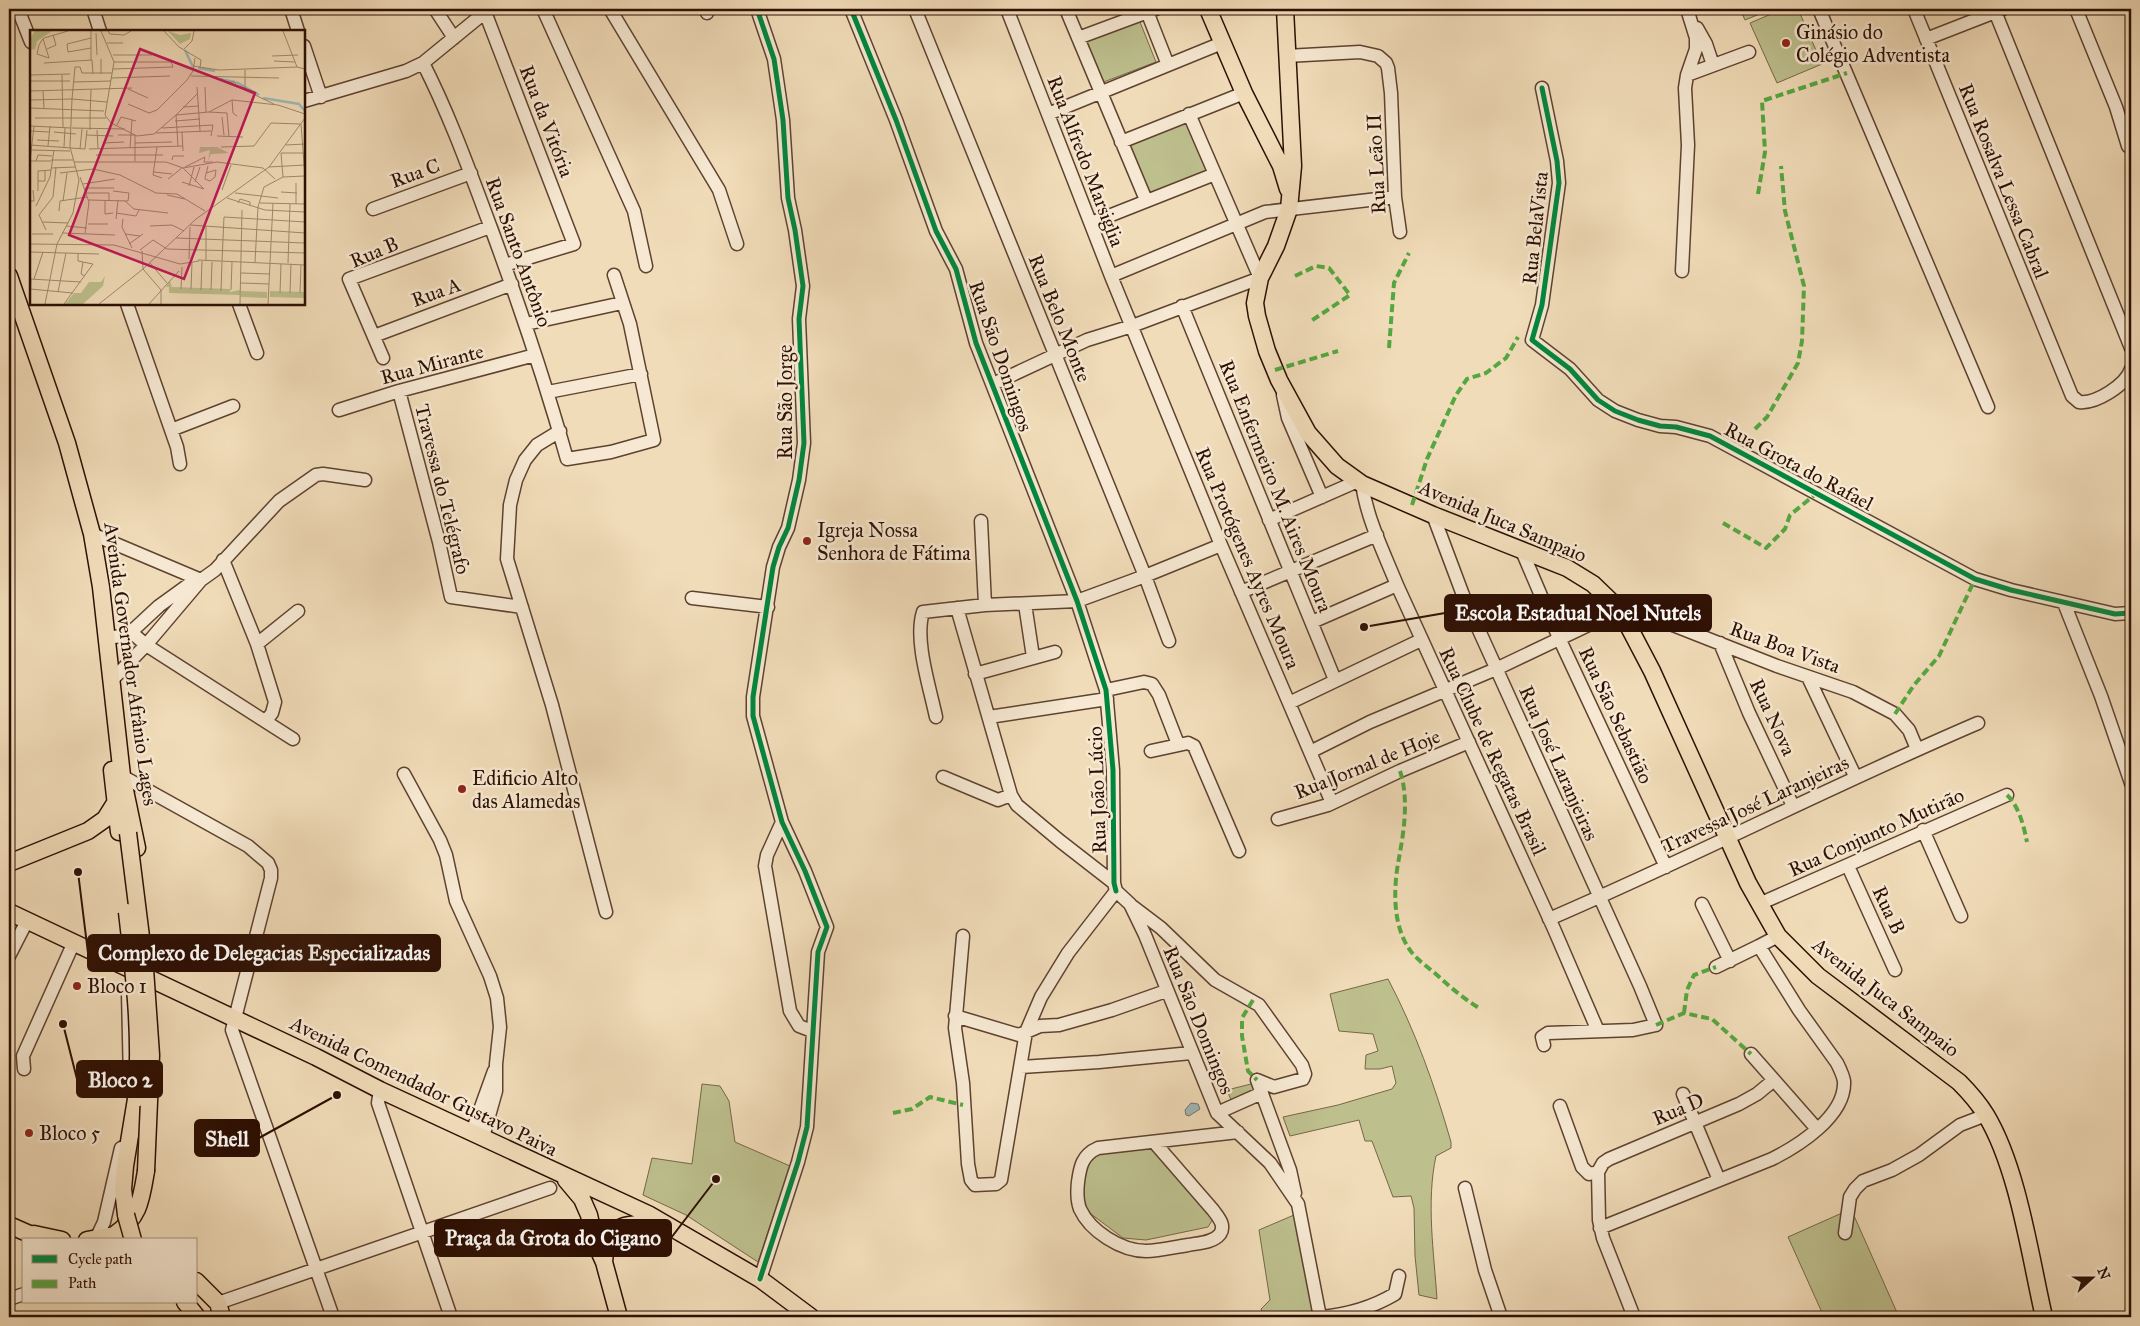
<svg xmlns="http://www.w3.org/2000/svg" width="2140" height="1326" viewBox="0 0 2140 1326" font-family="'IM FELL Great Primer',serif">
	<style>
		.green { fill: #bdbf8d; stroke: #756748 }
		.water { fill: #9fb9ba; stroke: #717571 }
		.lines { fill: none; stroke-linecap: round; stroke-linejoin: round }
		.minor-casing { stroke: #5e4230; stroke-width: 15 }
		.major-casing { stroke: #2d0f03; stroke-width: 19 }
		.minor { stroke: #f6e8d2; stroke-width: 12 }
		.major { stroke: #f1dcb9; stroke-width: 16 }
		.major-bridge-casing { stroke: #2d0f03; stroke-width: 19; stroke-linecap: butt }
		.major-bridge { stroke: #f1dcb9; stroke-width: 16 }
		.quiet { stroke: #54a840; stroke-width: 4; stroke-dasharray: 8 4; stroke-linecap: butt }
		.cycleway-casing { stroke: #f6e8d2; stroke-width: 8 }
		.cycleway { stroke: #00873e; stroke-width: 5 }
		.poi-dot { fill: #8f2418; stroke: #f6e8d2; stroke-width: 2 }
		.labels { text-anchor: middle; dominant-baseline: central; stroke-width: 5; stroke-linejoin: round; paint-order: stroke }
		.poi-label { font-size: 20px; fill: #2d0f03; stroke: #f6e8d2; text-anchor: start }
		.street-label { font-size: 20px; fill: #2d0f03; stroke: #f6e8d2 }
		.inset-river { fill: none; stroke: #9fb9ba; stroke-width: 2.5 }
		.inset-road { fill: none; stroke: #a38a70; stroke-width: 1 }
		.view { fill: #c2185b; fill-opacity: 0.15; stroke: #c2185b; stroke-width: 2.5 }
		.inset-edge { fill: none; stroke: #2d0f03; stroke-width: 2.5 }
		.leader { fill: none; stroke: #2d0f03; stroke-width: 2 }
		.callout-dot { fill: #2d0f03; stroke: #f6e8d2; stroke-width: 2 }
		.callout { fill: #2d0f03; stroke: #2d0f03; stroke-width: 2 }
		.callout-label { font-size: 21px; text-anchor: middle; font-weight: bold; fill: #fff }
	</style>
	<rect width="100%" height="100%" fill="#f1dcb9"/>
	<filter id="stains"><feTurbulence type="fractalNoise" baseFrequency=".004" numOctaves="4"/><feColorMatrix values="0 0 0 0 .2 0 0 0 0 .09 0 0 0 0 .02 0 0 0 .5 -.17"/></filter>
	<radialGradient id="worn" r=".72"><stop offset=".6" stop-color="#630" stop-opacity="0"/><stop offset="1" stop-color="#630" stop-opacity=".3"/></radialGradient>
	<path class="green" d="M1740,9h32l-27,11z
		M1783,9h15l24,55 -45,19 -27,-60z
		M1138,17l18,45 -55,21 -17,-45z
		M1189,120l20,52 -63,25 -21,-52z
		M1388,979c27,51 47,107 63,163v6l-15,8c-10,46 -2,97 1,143l-18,-4 -4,-39 -1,-48 -3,-12 -18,1 -21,-56h-7l-6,-21 -69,16 -7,-19 55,-12 54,-16 4,-6 -4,-17 -12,3h-15l1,-14 12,-4 -5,-17 -34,-3 -9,-37z
		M1255,1083l3,8 -27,9 -4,-10z
		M702,1084l18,2 9,15 6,41 55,24 -32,96 -72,-47 -43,-20 9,-37 40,6z
		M1146,1145l8,4 59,70 -5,8 -62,13 -23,-2 -32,-24 -8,-11 -2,-9 9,-41z
		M1851,1209l48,108h-75l-36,-80z
		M1294,1215l19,99 -25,3h-23l-4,-8 9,-9 -11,-70z"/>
	<path class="water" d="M1191,1103l7,1 2,5 -11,7 -3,-1 -1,-5z"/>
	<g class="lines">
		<g class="minor-casing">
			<path id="minor" d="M18,9l13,33
				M93,9l7,22
				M291,9l7,22
				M435,9l19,29
				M543,9l91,202 12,55
				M610,9l109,181 18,54
				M705,9l2,4
				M757,9l17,50 9,61 5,78 7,32 8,56 -4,33 5,124 -5,37 -11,48 -9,19 -6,20 -20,130v19l29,106 23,49 22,56 -9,25 -11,175 -9,35 -38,117
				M851,9l45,111 40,111 20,38 20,74 101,258 29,89 7,80 1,113 2,8
				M915,9l230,567 24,65
				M1007,9l104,267 110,269 111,258
				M1066,9l80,191
				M1146,9l22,56
				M1819,9l169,398
				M1914,9l158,387 7,6c17,2 47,-17 52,-33
				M1994,9l137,339
				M2076,9l40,98 12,39
				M485,12l89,232 -69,21
				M1697,28l9,16 7,21
				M1078,38l78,-29
				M1926,39l77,-30
				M304,46l17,51
				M1286,56l74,-4 18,4 8,7 2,5 3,25 4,104 5,35
				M423,63c27,53 47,109 68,165 28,76 54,153 76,231l44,-7 43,-12 -24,-116 -16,-49
				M1687,75l62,-23
				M1542,88l15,73 2,22 -17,122 -10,35 38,29 28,31 17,11 23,9 22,6 16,1 34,9 265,143 36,11 104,24 16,-1
				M304,101l102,-30 17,-8 66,-54
				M1048,114l174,-71
				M1121,142l123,-49
				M373,209l98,-36
				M1091,223l124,-49
				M1682,271l6,-126 -3,-57 2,-13 9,-26v-11l-9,-29
				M1111,276l154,-64 130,-15
				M127,304l50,143 3,17
				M239,304l18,49
				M1182,306l153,374
				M526,324l96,-21
				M374,336l138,-52
				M383,358l-34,-79 141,-52
				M993,384l94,-44 45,-14 128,-48 -71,-164
				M399,391l40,151 12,55 71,10
				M548,392l93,-18
				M1283,395l5,23 34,79
				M339,410l60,-19 136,-36
				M171,430l62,-24
				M560,431l-23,14 -12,15 -9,20 -6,25 -3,54 45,146 54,207
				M1362,484c5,35 22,69 35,101l157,344 44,102
				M1433,515l30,80 177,391 16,39 -23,5 -85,3 -6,4 2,8
				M1269,520l89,-39
				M981,521l4,84
				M92,534l109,46
				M1522,551l37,87 107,229
				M223,560l34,84 18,58 -3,11 -6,8
				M1241,592l136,-57
				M692,598l76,9
				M2064,603l37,93 30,87
				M1025,604l8,53
				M957,608l54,187 6,10 43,36 54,42
				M1312,622l85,-37
				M131,632l15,13 147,94
				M107,638l14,-2 10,-4 28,-26 29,-21 13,-5
				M1720,643l29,70 44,93
				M257,644l41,-33
				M975,674l80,-22
				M1808,677l47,99
				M111,681l35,-36 55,-65 14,-10 64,-69 37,-26 7,-1 42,6
				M1106,690l38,-8 8,2 7,11 19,49
				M1289,703l132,-63
				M936,717c-6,-29 -22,-77 -13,-105l62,-7 92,-4 68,-25 76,-31
				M989,717l118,-18
				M1151,751l37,-8 6,3 45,105
				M1310,752l60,-30 126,-53 124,-59 35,8 122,48 76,26 42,22 14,16 8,19
				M404,774l36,66 6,15 10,46 34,75 7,22 3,29 -4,37v27l-13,46
				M122,776l126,70 20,17 3,7v8l-39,152 101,287
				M943,777l55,23 13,-5
				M1278,819l50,-14 72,-34 69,-29
				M782,822l-15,33 -2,11 25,145 9,15 13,5
				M1923,830l38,86
				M1848,866l47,104
				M1116,891l14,13 15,31 72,178 53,50 28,41 22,113
				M1702,904l28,57
				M1759,904l248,-109
				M1132,906l29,22 54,52 44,25 43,60 3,9 -2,5 -29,8 -17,-7
				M1549,919c144,-62 284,-134 429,-196
				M963,936l-8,92 8,55 5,81 3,16 4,5 21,-1 5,-4 25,-148 15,-35 27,-44 48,-62
				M9,956l18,-35
				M1716,967l43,-21
				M128,993l2,88
				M955,1016l64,19 21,-9 19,-1 53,-15 54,-19
				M1751,1054l66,75
				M1021,1067l78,-5 92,-9
				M24,1069l-1,-13 51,-114
				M1257,1080l33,90 5,23
				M380,1090l-2,13 73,214
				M1683,1094l36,86
				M1560,1106l22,61 7,7 9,-2 1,48 4,18 31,79
				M1217,1113l45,-20
				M472,1132l22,-61
				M1154,1142l59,68c5,7 13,15 7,24 -7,9 -22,9 -32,11 -14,2 -28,6 -42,6 -25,0 -56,-20 -66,-42 -3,-8 -3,-18 -2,-27 2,-15 4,-27 20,-34l140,-16
				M1598,1172l5,-9 6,-4 130,-55 18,-10 17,-14
				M1465,1188l20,82 16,47
				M1600,1228l172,-69c26,-13 74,-43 72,-78 -1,-6 -4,-12 -7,-18l-38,-53 -40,-64 19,-10
				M1845,1233l5,-36 5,-8 8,-8 29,-11 27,-15 41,-30 26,-10
				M96,1239l8,-17 17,-74
				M9,1299l15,-5
				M218,1303l332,-115
				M1320,1317c26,-2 53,-10 75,-23l4,-18"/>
		</g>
		<g class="major-casing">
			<path id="major" d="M1208,9l36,84 37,73 7,23
				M1285,9l8,157 -4,43 -13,37 -16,32 -5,25 2,13 10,35 12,29 29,53 29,33 25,18 71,31 134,53 26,16 27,26 32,61 96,212 30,53 40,40 141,106c10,10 19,20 27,33 32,53 44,141 58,202
				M9,276l58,167 25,91 9,53 21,189 15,72
				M112,770l7,62
				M9,863l79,-32 17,-12 10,-16
				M9,912l307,145 64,33 268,124 112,65 51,38
				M566,1180l16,19 7,16 6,27 9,20 15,55
				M126,1215l-3,-26 2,-23 11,-67
				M9,1225l34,15
				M34,1234l28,6
				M114,1235c26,-18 27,-35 32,-64
				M87,1240l27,-5 10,1
				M604,1262c3,-41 24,-40 58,-36
				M196,1281l22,22 4,14
				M185,1302l12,15"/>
		</g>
		<use href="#minor" class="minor"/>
		<use href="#major" class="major"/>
		<g class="major-bridge-casing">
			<path id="major-bridge" d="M128,833l17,136 6,86 -5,116
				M127,912c7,61 15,126 9,187
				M126,1215l7,25"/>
		</g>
		<use href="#major-bridge" class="major-bridge"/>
		<path class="quiet" d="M1758,194l7,-42 -3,-51 85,-28
			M1295,276l21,-10 13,2 21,27 -39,26
			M1389,348l5,-65 15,-30
			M1275,370l63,-19
			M1755,429l12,-12 31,-54 4,-22 2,-55 -19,-75 -4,-45
			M1412,505l15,-46 29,-64 11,-16 19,-6 20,-15 12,-21
			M1723,523l43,25 19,-19 5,-14 27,-22
			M1895,714l19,-29 25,-29 36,-77
			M1400,771c9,27 4,60 -1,87 -6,31 -7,71 14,96 7,8 16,14 24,21 13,12 26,23 42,33
			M2007,795c12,11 17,32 20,47
			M1253,1000l-11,18v18l6,35 9,9
			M1684,1013l3,-23 7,-15 22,-8
			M1656,1025l28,-12 28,6 39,35
			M893,1113l19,-4 18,-12 33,8"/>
		<g class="cycleway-casing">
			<path id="cycleway" d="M757,9l17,50 9,61 5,78 7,32 8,56 -4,33 5,124 -5,37 -11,48 -9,19 -6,20 -20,130v19l29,106 23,49 22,56 -9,25 -11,175 -9,35 -38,117
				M851,9l45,111 40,111 20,38 20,74 101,258 29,89 7,80 1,113 2,8
				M1542,88l15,73 2,22 -17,122 -10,35 38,29 28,31 17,11 23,9 22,6 16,1 34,9 265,143 36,11 104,24 16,-1"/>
		</g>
		<use href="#cycleway" class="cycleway"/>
	</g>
	<g class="poi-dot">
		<circle cx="1786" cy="43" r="5"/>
		<circle cx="807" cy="541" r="5"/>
		<circle cx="462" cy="789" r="5"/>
		<circle cx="77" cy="986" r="5"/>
		<circle cx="29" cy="1133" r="5"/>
	</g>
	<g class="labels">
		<g class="poi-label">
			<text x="1796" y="32">Ginásio do<tspan x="1796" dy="23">Colégio Adventista</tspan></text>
			<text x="817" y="530">Igreja Nossa<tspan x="817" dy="23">Senhora de Fátima</tspan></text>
			<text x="472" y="778">Edificio Alto<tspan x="472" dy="23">das Alamedas</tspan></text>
			<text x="87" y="986">Bloco 1</text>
			<text x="39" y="1133">Bloco 5</text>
		</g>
		<g class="street-label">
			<text transform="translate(547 121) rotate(69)">Rua da Vitória</text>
			<text transform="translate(1086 161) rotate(69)">Rua Alfredo Marsiglia</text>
			<text transform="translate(1376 164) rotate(-93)">Rua Leão II</text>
			<text transform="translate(415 173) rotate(-20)">Rua C</text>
			<text transform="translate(2004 181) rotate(68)">Rua Rosalva Lessa Cabral</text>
			<text transform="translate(1535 228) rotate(-84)">Rua BelaVista</text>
			<text transform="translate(374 252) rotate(-23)">Rua B</text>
			<text transform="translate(519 252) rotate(70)">Rua Santo Antônio</text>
			<text transform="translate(436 292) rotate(-20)">Rua A</text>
			<text transform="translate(1060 318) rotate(68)">Rua Belo Monte</text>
			<text transform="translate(1001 356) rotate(71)">Rua São Domingos</text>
			<text transform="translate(432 364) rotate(-15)">Rua Mirante</text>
			<text transform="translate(785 402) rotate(-90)">Rua São Jorge</text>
			<text transform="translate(1799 466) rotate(28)">Rua Grota do Rafael</text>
			<text transform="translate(1276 486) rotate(68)">Rua Enfermeiro M. Aires Moura</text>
			<text transform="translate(443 489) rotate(76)">Travessa do Telégrafo</text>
			<text transform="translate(1503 521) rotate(23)">Avenida Juca Sampaio</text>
			<text transform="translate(1248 558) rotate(67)">Rua Protógenes Ayres Moura</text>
			<text transform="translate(1785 647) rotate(20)">Rua Boa Vista</text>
			<text transform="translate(131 664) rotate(82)">Avenida Governador Afrânio Lages</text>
			<text transform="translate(1616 715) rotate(65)">Rua São Sebastião</text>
			<text transform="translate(1773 717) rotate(65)">Rua Nova</text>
			<text transform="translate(1493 751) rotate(65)">Rua Clube de Regatas Brasil</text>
			<text transform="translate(1559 763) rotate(66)">Rua José Laranjeiras</text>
			<text transform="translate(1367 764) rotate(-22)">Rua Jornal de Hoje</text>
			<text transform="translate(1097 790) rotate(-92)">Rua João Lúcio</text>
			<text transform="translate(1755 804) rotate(-25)">Travessa José Laranjeiras</text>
			<text transform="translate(1876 832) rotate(-24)">Rua Conjunto Mutirão</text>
			<text transform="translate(1889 910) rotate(65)">Rua B</text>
			<text transform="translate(1886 997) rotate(38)">Avenida Juca Sampaio</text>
			<text transform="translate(1199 1020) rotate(68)">Rua São Domingos</text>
			<text transform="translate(424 1086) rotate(26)">Avenida Comendador Gustavo Paiva</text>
			<text transform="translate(1678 1109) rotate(-23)">Rua D</text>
		</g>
	</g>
	<g transform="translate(30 30)">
		<rect width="275" height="275" fill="#f1dcb9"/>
		<path d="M5,1h17l-15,10 -2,8 -5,1v-11zM138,1l12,4 11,-2 -1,6 -10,5zM170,117h17l12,6 -18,1 -3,7 2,-11 -11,3zM75,246l-2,10 -20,18h-18l9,-11h7l8,-11h12zM140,251l2,6 58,2v3l10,-2v5l-71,-2v-6h-3zM211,261l26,1v6l-26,-1zM240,261l35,1v6l-35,-1z" fill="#bdbf8d"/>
		<path class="inset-river" d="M155,20l8,17M168,38l17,3M190,49l15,3M206,52l23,13M233,68l36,6 6,7"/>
		<path class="inset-road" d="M61,1v29M71,1l13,31 -9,53 6,8 26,13 17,-2 22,-19 33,-3 23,-12 46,5 27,9M78,1l2,3 14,1 7,-4M134,1l15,16 22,13 -1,8M253,1l14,36 8,2M66,3l1,22M61,8l-24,6 1,8 23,-4M13,9l6,19 -12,-4 2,-9 3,-5 2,-2 24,-7M77,13h16M17,19l9,-4 -3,-10M154,19l8,-8 2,-10M83,25h39M242,26l26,-1M71,29v15M244,31l21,1M14,33l48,-3 1,14M163,36l26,4 78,-3M83,39l60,-2 -2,-5h-57M215,40v19M0,45l40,-1M32,45l1,52M161,46l88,2M81,48l59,-2M0,51h40M43,52l38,-1M197,52h8l1,4 38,18M167,57l3,44M175,57l1,25M98,59l20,9M0,61l102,-3M13,61l1,17M0,70l42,-1 3,-32h5l2,6h30M202,70l1,13 4,3M98,74l21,9 8,-3 30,-30 6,-9 2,-13M153,77l16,-1M0,78l74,3M179,82l18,1 2,24M192,87l2,18M5,88h55l1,-28M145,91l25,-2M271,94l4,53M87,95l4,-8 15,4M0,96l41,2M42,98l53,1M132,98l51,-3 -2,11M60,100v-12h16M67,100l1,18M0,101l19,1M24,102l22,2M152,102l1,19M126,103l55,-2M56,105l27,1M88,105h17v26M187,106l26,1M7,110l22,1M73,113l21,-1M105,113l37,-1M0,115l55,4 2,-19M256,115l19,-1M18,116l2,-20M148,116l-2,-31 22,-22M34,117l1,-19M127,117l-4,28 9,3M191,117l33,-1 17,-23 29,1M100,118l2,-28M50,119l2,-20M59,119l94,-3M2,120l38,1M66,125h67M21,130h22M142,130l1,-4h11M0,131l4,-35M0,131h21M6,131l2,-6 14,1M44,132h92l17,6 34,-6 46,6 12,11M155,137l20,-10 -1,5h9M239,137l36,-2M21,138l24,-1M153,138l21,21M0,141v19M124,142l18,2M30,143l33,-4 27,6 36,18 21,1 28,17M176,143l10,-3 -1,7 -5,4 -5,-2v-1l3,-12M50,147l9,25 -4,31M253,147l21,-1M138,149l14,-11M8,151h7v-10M152,152l22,7M165,152l5,-15M266,153v21M53,154l32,-5M159,156l5,-19M54,158h30M192,160l9,-25M8,161v-20l13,-1M251,162l16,1M56,163h23v7M205,163l43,5M137,165l18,4M197,168l38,12 40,2M59,170l39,1 1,-8 -16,-2M75,170v14l8,-1M0,171h4l-1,-11M33,171l4,-28M95,171l9,8 34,4M208,173l2,-4 10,3v4M230,173l45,1M6,176l14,-29 4,-27M29,181l1,-10 27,-4M86,183l20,3 3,-6M9,185l14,-18 3,-30M9,185l7,15M86,189l2,-19M93,189l-1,8 10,21M13,192l25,1M58,194h20M160,195l115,8M36,196l21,2M120,196l22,-1 12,6M32,203l53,2M2,204h21M95,204l15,2M146,208l129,5M0,214l84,1 66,19 19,-3M27,214l16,-31 6,-33 -9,-33 2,-48 35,3M99,214l14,-10M110,220l13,-10 14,9 138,4M112,221l1,18M0,222l69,2M159,229l1,-32M168,230l107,5M176,231v-35M192,231l2,-44 81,5M53,232l-2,12 4,2M225,232l3,-55 6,-20 19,-10 -2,-24h24M120,233l17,20M258,233l2,-59M275,235v-17M113,239l18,21v14M211,243l29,1M0,249l51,3M4,249l9,-27M211,253l28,1M0,259l43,4M151,259l1,-22M161,259l1,-27M171,260l1,-29M181,260l1,-28M201,260l1,-28M191,261l1,-29M28,262l8,-39M250,263l1,-29M260,263l1,-29M270,263l1,-28M0,273l1,-24M15,274l12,-60M34,274l29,-40 -15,-3v-8M69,274l44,-35 53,-50 73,-52 36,-49M119,274l30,-33M210,274l2,-94M238,274l5,-101"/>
		<path class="view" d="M110,19l115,44 -71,186 -115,-44z"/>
		<rect width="275" height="275" class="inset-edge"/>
	</g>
	<path class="leader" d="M1364 627L1445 613M78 872L88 953M63 1024L77 1079M337 1095L259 1138M716 1179L671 1238"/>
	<g class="callout-dot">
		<circle cx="1364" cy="627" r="5"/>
		<circle cx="78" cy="872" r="5"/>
		<circle cx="63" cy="1024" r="5"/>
		<circle cx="337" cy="1095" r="5"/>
		<circle cx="716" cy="1179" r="5"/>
	</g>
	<g class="callout">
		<rect x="1445" y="595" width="266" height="36" rx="5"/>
		<rect x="88" y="935" width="352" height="36" rx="5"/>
		<rect x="77" y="1061" width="85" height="36" rx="5"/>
		<rect x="195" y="1120" width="64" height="36" rx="5"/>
		<rect x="435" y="1220" width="236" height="36" rx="5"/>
	</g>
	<g class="callout-label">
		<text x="1578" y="620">Escola Estadual Noel Nutels</text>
		<text x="264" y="960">Complexo de Delegacias Especializadas</text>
		<text x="120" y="1087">Bloco 2</text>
		<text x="227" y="1146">Shell</text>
		<text x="553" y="1245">Praça da Grota do Cigano</text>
	</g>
	<rect width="2140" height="1326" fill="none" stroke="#f1dcb9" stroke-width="30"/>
	<rect x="10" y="10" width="2120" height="1306" fill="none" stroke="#2d0f03" stroke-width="2.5"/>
	<rect x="15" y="15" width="2110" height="1296" fill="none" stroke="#2d0f03"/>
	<rect x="22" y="1238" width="175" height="65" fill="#f6e8d2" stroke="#a6917f"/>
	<rect x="32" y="1255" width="25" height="8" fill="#00873e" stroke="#a6917f"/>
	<text x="68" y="1264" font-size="15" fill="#2d0f03">Cycle path</text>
	<rect x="32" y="1280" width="25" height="8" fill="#54a840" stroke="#a6917f"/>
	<text x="68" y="1288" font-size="15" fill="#2d0f03">Path</text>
	<g transform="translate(2092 1278) rotate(69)" stroke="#f6e8d2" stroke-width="4" paint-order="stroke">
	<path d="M0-4L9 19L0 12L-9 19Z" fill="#2d0f03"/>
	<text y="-8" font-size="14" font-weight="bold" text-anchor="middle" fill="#2d0f03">N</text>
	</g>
	<rect width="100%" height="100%" filter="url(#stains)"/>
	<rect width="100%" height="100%" fill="url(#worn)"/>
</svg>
